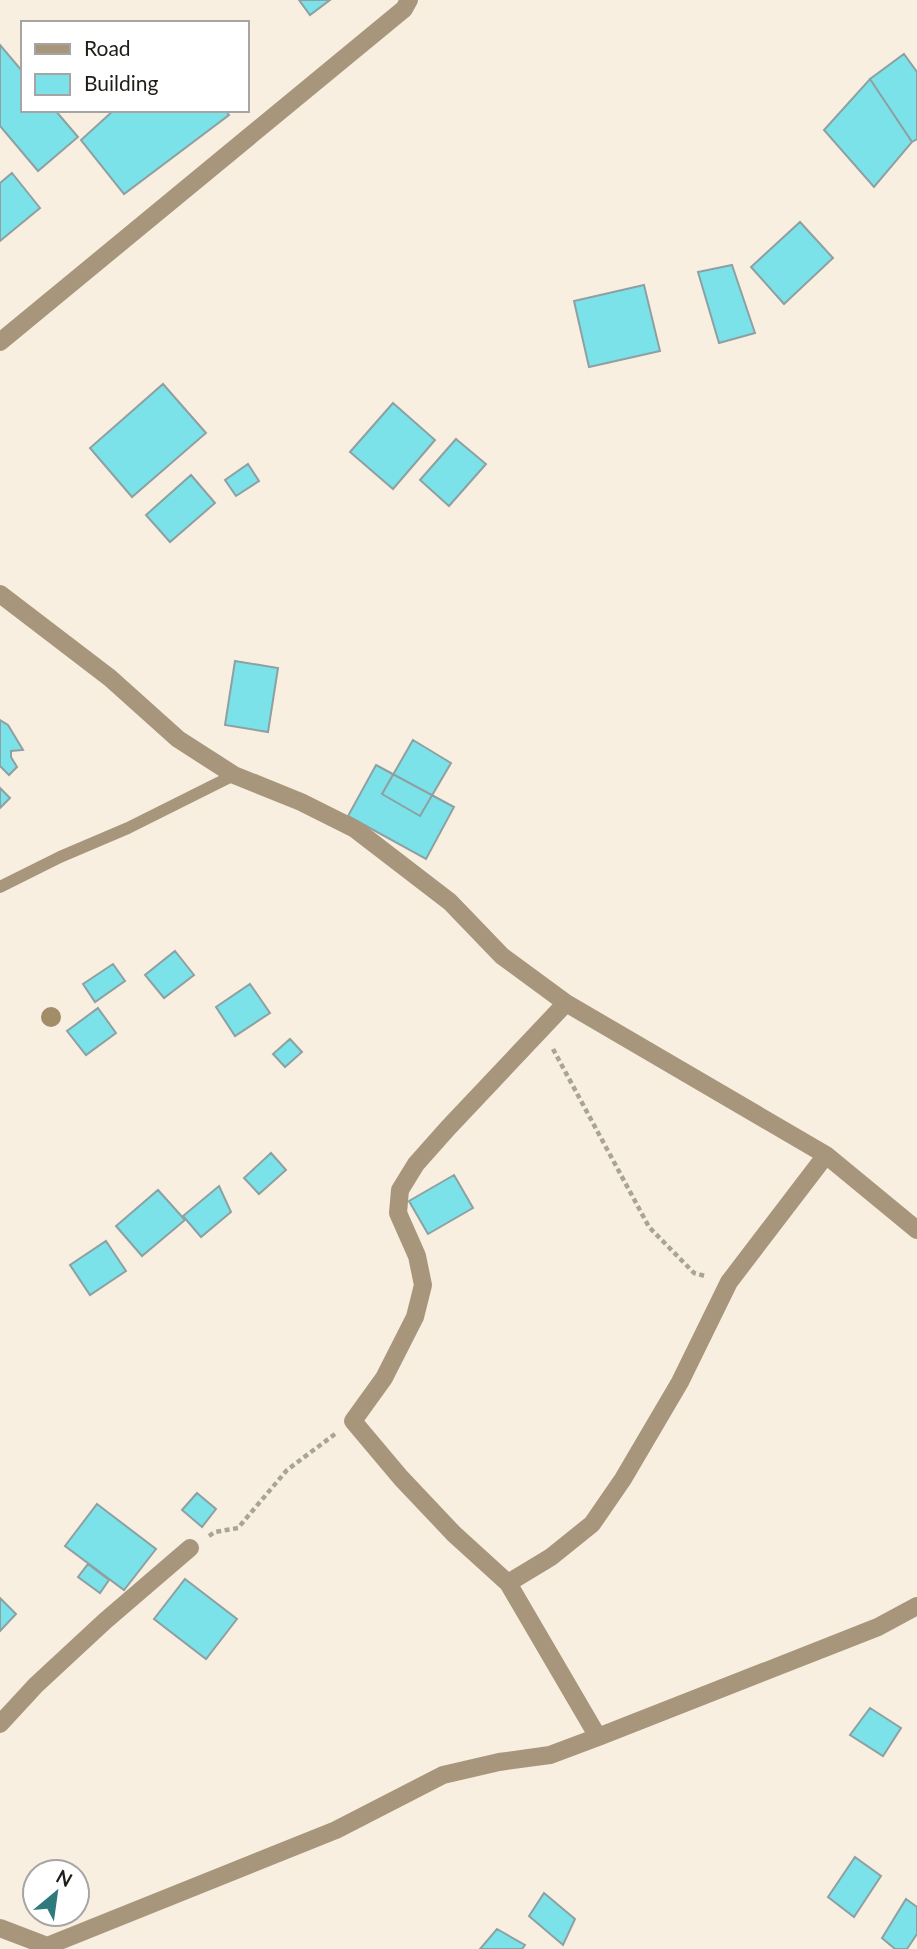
<svg xmlns="http://www.w3.org/2000/svg" width="917" height="1949" viewBox="0 0 917 1949" font-family="Lato,sans-serif">
	<style>
		.building { fill: #7ae2e8; stroke: #8ea0a1; stroke-width: 2 }
		.lines { fill: none; stroke-linecap: round; stroke-linejoin: round }
		.path { stroke: #aaa399; stroke-width: 4.5; stroke-dasharray: 5 3.5; stroke-linecap: butt }
		.lane { stroke: #a7967b; stroke-width: 12 }
		.street { stroke: #a7967b; stroke-width: 18 }
		.tree { fill: #a18e69 }
	</style>
	<rect width="100%" height="100%" fill="#f8efe1"/>
	<path class="building" d="M299,0h31l-20,15z
		M0,45l23,27v38h32l23,27 -40,34 -38,-45z
		M904,54l13,18v67l-5,3 -42,-63z
		M870,79l42,63 -38,45 -50,-57z
		M114,110h111l4,5 -105,79 -43,-54z
		M12,173l28,35 -40,33v-58z
		M800,222l33,36 -49,46 -33,-37z
		M732,265l23,68 -36,10 -21,-71z
		M644,285l16,66 -71,16 -15,-66z
		M163,384l43,49 -74,64 -42,-49z
		M393,403l42,37 -42,49 -43,-37z
		M456,439l30,25 -37,42 -29,-26z
		M248,464l11,17 -23,15 -11,-16z
		M191,475l24,28 -45,39 -24,-27z
		M235,661l43,7 -10,64 -43,-7z
		M0,720l8,5 15,25 -12,1v6l6,10 -8,8 -9,-9z
		M413,740l38,23 -31,53 -38,-22z
		M376,765l78,42 -28,52 -78,-43z
		M0,788l10,10 -10,10z
		M175,951l19,24 -30,23 -19,-23z
		M113,964l12,17 -30,21 -12,-18z
		M250,984l20,29 -35,23 -19,-29z
		M98,1008l18,25 -30,22 -19,-24z
		M290,1039l12,13 -17,15 -12,-13z
		M271,1153l15,17 -27,24 -15,-16z
		M454,1175l19,33 -45,26 -19,-33z
		M219,1186l12,26 -30,25 -18,-21z
		M158,1190l27,30 -43,36 -26,-30z
		M106,1241l20,30 -36,24 -20,-30z
		M197,1493l19,16 -14,18 -20,-17z
		M97,1504l59,45 -32,41 -59,-44z
		M88,1564l21,16 -9,13 -22,-16z
		M185,1579l52,40 -31,40 -52,-40z
		M0,1598l16,16 -16,17z
		M870,1708l31,20 -18,28 -33,-21z
		M855,1857l26,19 -27,41 -26,-20z
		M544,1893l31,26 -12,26 -34,-29z
		M906,1899l11,8v27l-10,15h-12l-13,-11z
		M497,1929l28,16 -3,4h-42z"/>
	<g class="lines">
		<path class="path" d="M553,1049l96,178 45,46 11,3
			M209,1536l6,-4 23,-4 49,-58 48,-36"/>
		<path class="lane" d="M0,887l60,-30 68,-29 106,-53"/>
		<path class="street" d="M0,342l404,-333 5,-9
			M0,594l110,84 68,61 56,36 67,27 54,27 95,73 52,54 64,47 260,152 91,75
			M508,1583l43,-26 41,-33 31,-45 57,-97 49,-100 97,-127
			M0,1724l36,-39 69,-64 85,-73
			M598,1737l280,-110 39,-21
			M0,1928l47,18 289,-116 107,-55 56,-13 51,-7 48,-18 -90,-154 -54,-49 -53,-56 -48,-57 31,-43 31,-61 8,-32 -6,-29 -19,-43 2,-23 16,-26 32,-36 118,-125"/>
	</g>
	<circle class="tree" cx="51" cy="1017" r="10"/>
	<rect x="21" y="21" width="228" height="91" fill="#ffffff" stroke="#a6a5a3" stroke-width="2"/>
	<rect x="35" y="44" width="35" height="10" fill="#a7967b" stroke="#a6a5a3" stroke-width="2"/>
	<text x="84" y="56" font-size="21" fill="#201d18">Road</text>
	<rect x="35" y="74" width="35" height="21" fill="#7ae2e8" stroke="#a6a5a3" stroke-width="2"/>
	<text x="84" y="91" font-size="21" fill="#201d18">Building</text>
	<g transform="translate(56 1893) rotate(29)"><circle r="33" fill="#ffffff" stroke="#a6a5a3" stroke-width="2"/>
	<path d="M0-5L12 26L0 18L-12 26Z" fill="#30797d"/>
	<text y="-10" font-size="19" font-weight="bold" text-anchor="middle" fill="#201d18">N</text>
	</g>
</svg>
